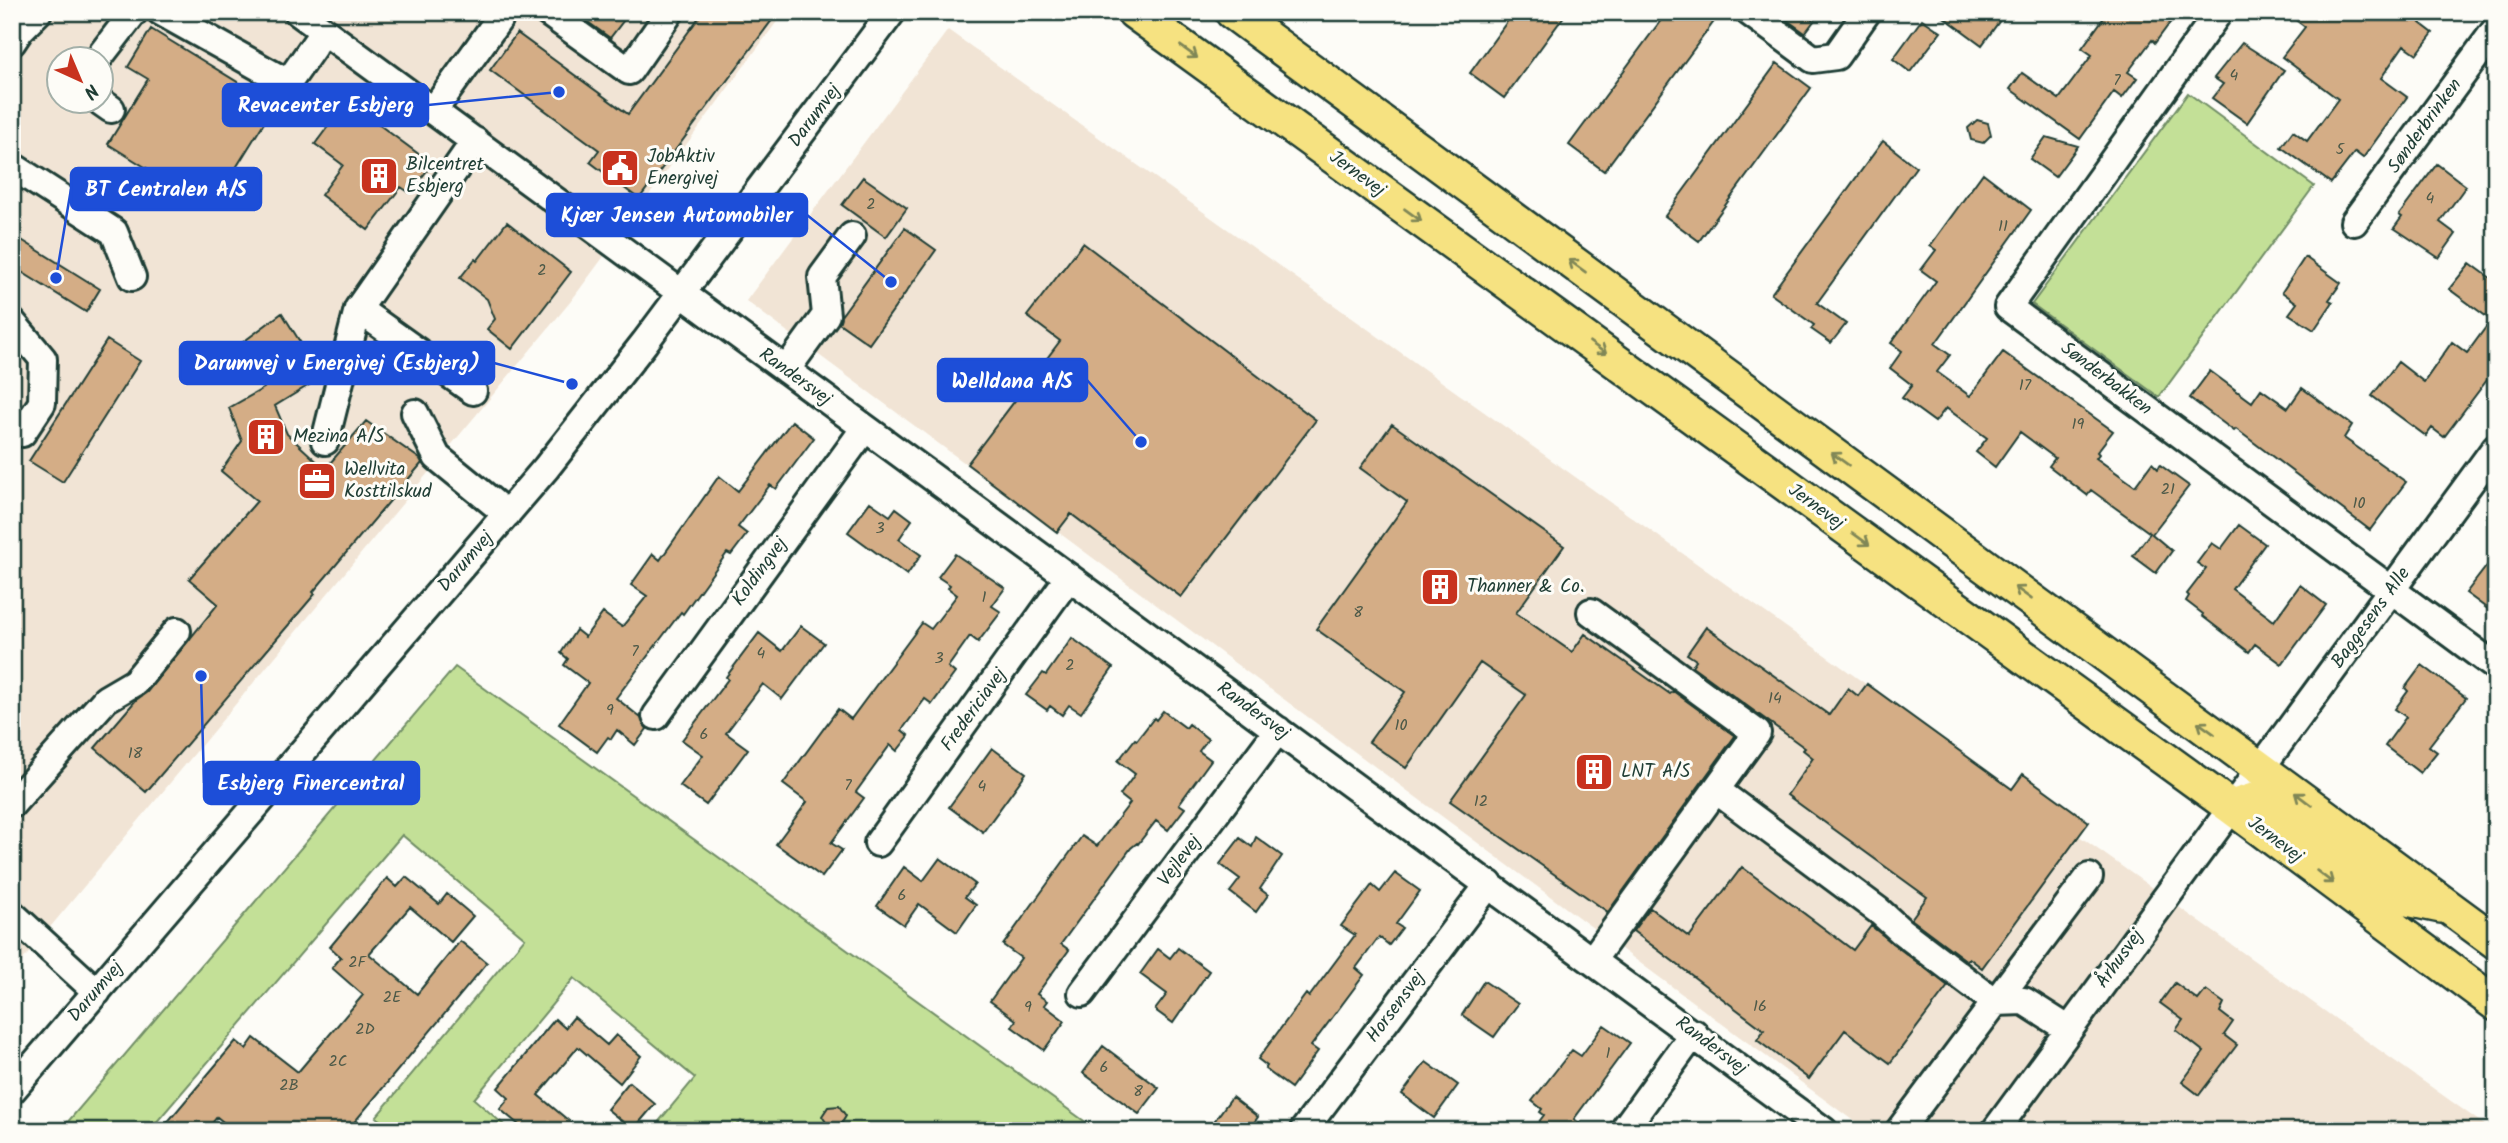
<svg xmlns="http://www.w3.org/2000/svg" width="2508" height="1143" viewBox="0 0 2508 1143" font-family="Kalam,sans-serif">
	<style>
		.built { fill: #f1e4d5; fill-rule: evenodd }
		.green { fill: #c3e097; stroke: #718e66; stroke-width: 2 }
		.building { fill: #d4ad86; stroke: #1f3d34; stroke-width: 2 }
		.lines { fill: none; stroke-linecap: round; stroke-linejoin: round }
		.minor-casing { stroke: #1f3d34; stroke-width: 32 }
		.major-casing { stroke: #1f3d34; stroke-width: 38 }
		.minor { stroke: #fdfcf7; stroke-width: 26 }
		.major { stroke: #f6e281; stroke-width: 33 }
		.oneway { stroke: #808757 }
		.labels { text-anchor: middle; dominant-baseline: central; stroke-width: 6; stroke-linejoin: round; paint-order: stroke }
		.number-label { font-size: 16px; fill: #4c5948 }
		.street-label { font-size: 19px; fill: #1f3d34; stroke: #fdfcf7 }
		.poi-label { font-size: 19px; fill: #1f3d34; stroke: #fdfcf7; text-anchor: start }
		.leader { fill: none; stroke: #1d4ed8; stroke-width: 2.5 }
		.callout-dot { fill: #1d4ed8; stroke: #fdfcf7; stroke-width: 2.5 }
		.callout { fill: #1d4ed8; stroke: #1d4ed8; stroke-width: 2.5 }
		.callout-label { font-size: 21px; text-anchor: middle; font-weight: bold; fill: #fff }
	</style>
	<rect width="100%" height="100%" fill="#fdfcf7"/>
	<filter id="ink" filterUnits="userSpaceOnUse"><feTurbulence type="fractalNoise" baseFrequency=".0143" numOctaves="2"/><feDisplacementMap in="SourceGraphic" scale="14" xChannelSelector="R" yChannelSelector="G"/><feConvolveMatrix kernelMatrix="1 2 1 2 8 2 1 2 1" color-interpolation-filters="sRGB"/></filter>
	<g filter="url(#ink)">
		<path class="built" d="M12,12h772l-213,289 -559,672zM60,60h42v42h-42z
			M948,30l1545,1101h-626l-1121,-830z"/>
		<path class="green" d="M2188,93l126,93 -155,211 -127,-93z
			M455,667l643,464h-345l-12,-10 -9,10h-81l44,-53 -121,-100 -100,121 37,32h-118l-17,-14 149,-179 -123,-103 -253,296h-89z"/>
		<path class="building" d="M574,12h56l-20,26z
			M703,12h75l-139,187 -49,-37 9,-12 -109,-80 27,-37 111,81z
			M1514,12h53l-63,86 -34,-25z
			M1667,12h54l-117,159 -35,-26z
			M1776,12h26l12,9 -9,12z
			M1937,12h69l-24,33z
			M2108,12h70l-23,31 -3,-3 -24,32 9,6 -15,20 -8,-6 -34,47 -70,-50 12,-16 37,26 33,-44 -10,-7z
			M2285,12h126l11,8 -2,3 13,10 -16,21 -13,-9 -23,33 26,19 -44,61 -8,-6 -24,31 -50,-36 12,-16 14,10 31,-42 -56,-42 23,-30z
			M1922,19l19,13 -31,40 -17,-13z
			M151,29l124,76 -64,103 -103,-64 40,-65 -20,-12z
			M2242,43l42,27 -37,53 -35,-25 11,-14 -9,-6z
			M1777,63l34,25 -112,153 -34,-25z
			M347,101l85,63 -22,29 -9,-6 -33,43 -47,-35 22,-30 -28,-21z
			M1977,120l11,3 3,12 -8,8 -12,-3 -3,-12z
			M2046,137l32,9 -23,31 -25,-18z
			M1883,141l33,26 -99,136 29,21 -15,19 -20,-14 3,-4 -43,-31z
			M2437,164l29,22 -26,36 16,12 -17,24 -45,-30 8,-11 -3,-2z
			M1983,173l48,37 -96,134 15,11 -13,17 33,24 33,-44 110,79 -16,21 2,2 -3,4 39,28 17,-23 6,6 2,-4 29,21 -37,48 20,17 -16,22 -23,-17 17,-23 -59,-43 -4,5 -38,-29 6,-8 -35,-26 -25,35 -19,-15 11,-14 -41,-30 -11,14 -33,-24 10,-13 -22,-17 12,-17 -11,-8 45,-62 -15,-11 15,-20 -6,-4z
			M863,177l44,31 -21,29 -44,-32z
			M507,222l64,50 -59,77 -25,-20 8,-10 -8,-20 -27,-21 15,-19 2,2z
			M905,228l31,22 -67,94 -30,-21 2,-7z
			M12,234l88,55 -14,23 -74,-46z
			M1083,243l233,177 -135,177 -110,-83 -14,18 -90,-68 93,-123 -33,-25z
			M2305,257l36,26 -12,17 4,2 -19,28 -25,-16 8,-11 -15,-11z
			M2470,263l26,19v86l-52,69 -12,-9 -6,8 -54,-40 26,-34 26,20 28,-40 15,11 24,-33 -42,-31z
			M282,313l40,64 -47,29 12,28 38,35 41,-48 54,38 2,4 -109,129 2,2 -169,198 -51,-44 41,-48 11,-8 71,-88 -29,-25 68,-78 -36,-30 21,-30 -13,-33 35,-20 -25,-43z
			M107,340l33,21 -77,121 -34,-21z
			M2210,371l42,31 9,-13 27,19 14,-20 50,37 -8,13 62,44 -36,48 -134,-101 -2,2 -44,-33z
			M792,421l22,17 -38,51 -6,-4 -32,42 9,7 -16,21 -4,-2 -44,61 -2,-2 -65,86 25,20 6,11 -12,16 -18,-15 -6,9 -3,-2 -11,15 -38,-28 29,-41 -24,-18 4,-6 -7,-6 15,-23 9,7 18,-24 19,14 25,-31 -16,-11 22,-31 7,6 59,-84 19,15z
			M1392,424l172,122 -48,67 56,39 13,-18 85,60 3,-3 62,45 -127,176 -158,-111 76,-106 -46,-32 -74,105 -37,-26 36,-50 -89,-63 91,-127 -47,-34z
			M870,502l20,14 6,-8 16,12 -13,19 22,16 -14,20 -59,-43z
			M2239,525l26,19 -33,45 42,32 26,-36 26,20 -44,59 -27,-20 -6,8 -47,-36 1,-2 -17,-13 3,-5 -2,-2 19,-25 -9,-6 15,-20 9,6z
			M955,554l50,34 -13,18 9,6 -23,30 -8,-6 -22,31 7,6 -23,31 -7,-5 -23,31 7,6 -12,15 -7,-6 -34,47 8,6 -33,45 11,7 -20,27 -46,-33 31,-42 -24,-18 55,-75 13,10 71,-96 9,6 26,-34 -9,-7 2,-3 -12,-8z
			M2496,554v61l-30,-22z
			M801,626l23,17 -42,56 -19,-15 -37,49 22,16 -42,56 -26,-19 23,-31 -21,-15 46,-61 -2,-2 33,-44 23,18z
			M1706,627l123,88 19,-27 10,8 9,-12 145,105 11,-15 66,48 -107,146 -13,-10 -2,3 -56,-42 16,-22 -140,-102 26,-37 -10,-8 2,-2 -113,-82 4,-6 -9,-6z
			M1072,638l41,30 -32,45 -12,-8 -7,10 -12,-9 -3,4 -21,-15 17,-22 3,2z
			M2422,665l44,33 -37,48 8,6 -17,21 -35,-27 21,-29 -11,-8 13,-18 -3,-3z
			M1163,711l23,17 3,-4 19,15 -9,12 12,9 -32,44 6,4 -17,22 -12,-9 -18,23 -1,-1 -6,5 -70,96 8,6 -32,44 10,7 -3,4 21,16 -21,29 -32,-23 4,-7 -26,-19 31,-43 -18,-13 79,-109 15,10 33,-43 -10,-8 15,-21 -17,-13 17,-22 2,1 17,-22 2,2z
			M992,748l34,25 -43,59 -34,-25z
			M1256,837l26,19 -22,33 8,6 -12,17 -26,-20 10,-13 -20,-15 20,-26 12,9z
			M940,858l35,26 -10,13 11,8 -19,27 -38,-28 -15,21 -27,-19 27,-39 19,14z
			M1742,867l111,83 18,-24 77,60 -58,77 -45,-33 -36,49 -52,-39 7,-10 -131,-99 17,-23 39,29z
			M1395,873l25,18 -24,33 6,4 -13,17 -10,-8 -23,31 8,7 -53,71 7,5 -27,37 -26,-19 2,-3 -9,-7 48,-65 3,3 46,-62 -14,-9 31,-41 8,7z
			M406,877l33,27 8,-10 26,22 -22,26 -41,-35 -41,47 48,40 43,-53 27,22 -140,168h-113l-17,-14 -11,14h-46l76,-90 10,8 8,-11 44,34 65,-77 -31,-27 9,-11 -11,-10 57,-69 10,9z
			M1178,948l31,23 -36,52 -18,-13 12,-16 -27,-20 18,-25 12,9z
			M1484,981l34,23 -24,33 -32,-22z
			M2175,983l23,17 8,-10 18,13 -4,9 13,10 -9,13 13,10 -38,50 -17,-13 22,-30 -28,-22 7,-10 -23,-17z
			M574,1017l33,28 9,-10 25,21 -21,27 -42,-36 -40,48 43,36h-55l-26,-22 9,-11 -11,-10 57,-69 10,9z
			M1604,1025l26,18 -56,76 16,12h-41l-11,-8 6,-8 -4,-3 2,-3 -10,-8 40,-51 9,6z
			M1103,1046l56,42 -20,26 -56,-41z
			M1426,1062l32,23 -24,33 -32,-24z
			M629,1082l26,22 -22,26 -26,-21z
			M1232,1097l26,20 -10,14h-41z
			M839,1106l7,10 -6,10 -11,1 -7,-11 6,-9z"/>
		<g class="lines">
			<g class="minor-casing">
				<path id="minor" d="M161,12l127,71 36,-52
					M298,12l1526,1119
					M547,12l82,59 41,-59
					M1749,12l64,47 23,-3 31,-44
					M2219,12l-211,295 488,360
					M12,42l8,-12 18,-18
					M97,60l37,-48
					M101,102l10,7
					M434,110l70,-98
					M12,166l102,66 18,45
					M2354,222l142,-193
					M12,322l31,37 -1,44 -20,30
					M786,370l40,-55 -4,-38 30,-41
					M473,391l-115,-82 117,-168
					M415,413l22,44 70,57
					M325,441l33,-132
					M1591,612l166,121 -164,226
					M656,716l209,-288
					M1716,790l163,121 22,20 94,71 29,-1 44,28
					M12,804l94,-105 29,-17 42,-51
					M878,843l191,-266
					M12,914l85,78
					M1082,993l196,-263
					M12,1090l534,-622 99,-126 247,-330
					M1303,1131l186,-247
					M1623,1131l71,-98
					M1899,1131l190,-254
					M1995,1131l501,-684"/>
			</g>
			<g class="major-casing">
				<path id="major" d="M1134,12l1097,795 265,197
					M1232,12l1264,930
					M2231,807l32,-10 130,99 48,10"/>
			</g>
			<use href="#minor" class="minor"/>
			<use href="#major" class="major"/>
		</g>
		<defs><path id="oneway-shaft" d="M-6 0H5M1.5-3L5.5 0L1.5 3" fill="none" stroke-width="1.6" stroke-linecap="round" stroke-linejoin="round" transform="scale(1.75)"/></defs>
		<g class="oneway">
			<use href="#oneway-shaft" transform="translate(1189 52) rotate(36)"/>
			<use href="#oneway-shaft" transform="translate(1413 215) rotate(36)"/>
			<use href="#oneway-shaft" transform="translate(1577 266) rotate(-144)"/>
			<use href="#oneway-shaft" transform="translate(1598 348) rotate(36)"/>
			<use href="#oneway-shaft" transform="translate(1840 459) rotate(-144)"/>
			<use href="#oneway-shaft" transform="translate(1861 539) rotate(36)"/>
			<use href="#oneway-shaft" transform="translate(2023 593) rotate(-144)"/>
			<use href="#oneway-shaft" transform="translate(2206 728) rotate(-144)"/>
			<use href="#oneway-shaft" transform="translate(2303 799) rotate(-143)"/>
			<use href="#oneway-shaft" transform="translate(2325 877) rotate(37)"/>
		</g>
	</g>
	<defs>
		<g id="civic-square" transform="scale(2.0125)"><rect x="-9" y="-9" width="18" height="18" rx="4" fill="#c8321e" stroke="#fdfcf7"/><path d="M-.6-6.5H3V-4.5H.6V-3L4-1V1h2V6H-6V1h2V-1L-.6-3ZM-1.2 2.5V6h2.4V2.5Z" fill="#fff"/></g>
		<g id="building-square" transform="scale(2.0125)"><rect x="-9" y="-9" width="18" height="18" rx="4" fill="#c8321e" stroke="#fdfcf7"/><path d="M-4-6H4V6H1V3H-1V6H-4ZM-2.5-4.3h1.7v1.8h-1.7ZM.8-4.3h1.7v1.8H.8ZM-2.5-1h1.7V.8h-1.7ZM.8-1h1.7V.8H.8Z" fill="#fff"/></g>
		<g id="office-square" transform="scale(2.0125)"><rect x="-9" y="-9" width="18" height="18" rx="4" fill="#c8321e" stroke="#fdfcf7"/><path d="M-6-3h4V-5.5h4V-3h4V5H-6ZM-1-4.5V-3h2v-1.5ZM-6 0V1H6V0Z" fill="#fff"/></g>
	</defs>
	<g fill-rule="evenodd">
		<use href="#civic-square" x="620" y="168"/>
		<use href="#building-square" x="379" y="176"/>
		<use href="#building-square" x="266" y="437"/>
		<use href="#office-square" x="317" y="481"/>
		<use href="#building-square" x="1440" y="587"/>
		<use href="#building-square" x="1594" y="772"/>
	</g>
	<g class="labels">
		<g class="number-label">
			<text x="2234" y="75">4</text>
			<text x="2117" y="80">7</text>
			<text x="2340" y="149">5</text>
			<text x="2430" y="198">4</text>
			<text x="871" y="204">2</text>
			<text x="2003" y="226">11</text>
			<text x="542" y="270">2</text>
			<text x="2025" y="385">17</text>
			<text x="2078" y="424">19</text>
			<text x="2168" y="489">21</text>
			<text x="2359" y="503">10</text>
			<text x="880" y="528">3</text>
			<text x="984" y="597">1</text>
			<text x="1358" y="612">8</text>
			<text x="635" y="651">7</text>
			<text x="761" y="653">4</text>
			<text x="939" y="658">3</text>
			<text x="1070" y="665">2</text>
			<text x="1775" y="698">14</text>
			<text x="610" y="710">9</text>
			<text x="1401" y="725">10</text>
			<text x="704" y="734">6</text>
			<text x="135" y="753">18</text>
			<text x="848" y="785">7</text>
			<text x="982" y="786">4</text>
			<text x="1481" y="801">12</text>
			<text x="902" y="895">6</text>
			<text x="357" y="962">2F</text>
			<text x="392" y="997">2E</text>
			<text x="1760" y="1006">16</text>
			<text x="1028" y="1007">9</text>
			<text x="365" y="1029">2D</text>
			<text x="1608" y="1053">1</text>
			<text x="338" y="1061">2C</text>
			<text x="1104" y="1067">6</text>
			<text x="289" y="1085">2B</text>
			<text x="1138" y="1091">8</text>
		</g>
		<g class="street-label">
			<text transform="translate(815 116) rotate(-53)">Darumvej</text>
			<text transform="translate(2425 126) rotate(-54)">Sønderbrinken</text>
			<text transform="translate(1357 174) rotate(36)">Jernevej</text>
			<text transform="translate(795 377) rotate(36)">Randersvej</text>
			<text transform="translate(2106 379) rotate(37)">Sønderbakken</text>
			<text transform="translate(1816 507) rotate(36)">Jernevej</text>
			<text transform="translate(466 562) rotate(-49)">Darumvej</text>
			<text transform="translate(760 572) rotate(-54)">Koldingvej</text>
			<text transform="translate(2371 618) rotate(-54)">Baggesens Alle</text>
			<text transform="translate(974 710) rotate(-54)">Fredericiavej</text>
			<text transform="translate(1253 711) rotate(36)">Randersvej</text>
			<text transform="translate(2275 840) rotate(37)">Jernevej</text>
			<text transform="translate(1180 861) rotate(-53)">Vejlevej</text>
			<text transform="translate(2120 959) rotate(-54)">Århusvej</text>
			<text transform="translate(96 992) rotate(-49)">Darumvej</text>
			<text transform="translate(1396 1007) rotate(-53)">Horsensvej</text>
			<text transform="translate(1711 1046) rotate(37)">Randersvej</text>
		</g>
		<g class="poi-label">
			<text x="647" y="157">JobAktiv<tspan x="647" dy="22">Energivej</tspan></text>
			<text x="406" y="165">Bilcentret<tspan x="406" dy="22">Esbjerg</tspan></text>
			<text x="293" y="437">Mezina A/S</text>
			<text x="344" y="470">Wellvita<tspan x="344" dy="22">Kosttilskud</tspan></text>
			<text x="1467" y="587">Thanner &amp; Co.</text>
			<text x="1621" y="772">LNT A/S</text>
		</g>
	</g>
	<path class="leader" d="M559 92L428 105M56 278L71 189M891 282L807 215M572 384L494 363M1141 442L1087 380M201 676L204 783"/>
	<g class="callout-dot">
		<circle cx="559" cy="92" r="7"/>
		<circle cx="56" cy="278" r="7"/>
		<circle cx="891" cy="282" r="7"/>
		<circle cx="572" cy="384" r="7"/>
		<circle cx="1141" cy="442" r="7"/>
		<circle cx="201" cy="676" r="7"/>
	</g>
	<g class="callout">
		<rect x="223" y="84" width="205" height="42" rx="7"/>
		<rect x="71" y="168" width="190" height="42" rx="7"/>
		<rect x="547" y="194" width="260" height="42" rx="7"/>
		<rect x="180" y="342" width="314" height="42" rx="7"/>
		<rect x="938" y="359" width="149" height="42" rx="7"/>
		<rect x="204" y="762" width="215" height="42" rx="7"/>
	</g>
	<g class="callout-label">
		<text x="326" y="112">Revacenter Esbjerg</text>
		<text x="166" y="196">BT Centralen A/S</text>
		<text x="677" y="222">Kjær Jensen Automobiler</text>
		<text x="337" y="370">Darumvej v Energivej (Esbjerg)</text>
		<text x="1012" y="388">Welldana A/S</text>
		<text x="311" y="790">Esbjerg Finercentral</text>
	</g>
	<rect width="2508" height="1143" fill="none" stroke="#fdfcf7" stroke-width="42"/>
	<rect x="21" y="21" width="2466" height="1101" fill="none" stroke="#1f3d34" stroke-width="2.5" filter="url(#ink)"/>
	<g transform="translate(80 80) rotate(136)"><circle r="33" fill="#fdfcf7" stroke="#a4b0a9" stroke-width="2"/>
	<path d="M0-5L12 26L0 18L-12 26Z" fill="#c8321e"/>
	<text y="-10" font-size="19" font-weight="bold" text-anchor="middle" fill="#1f3d34">N</text>
	</g>
</svg>
